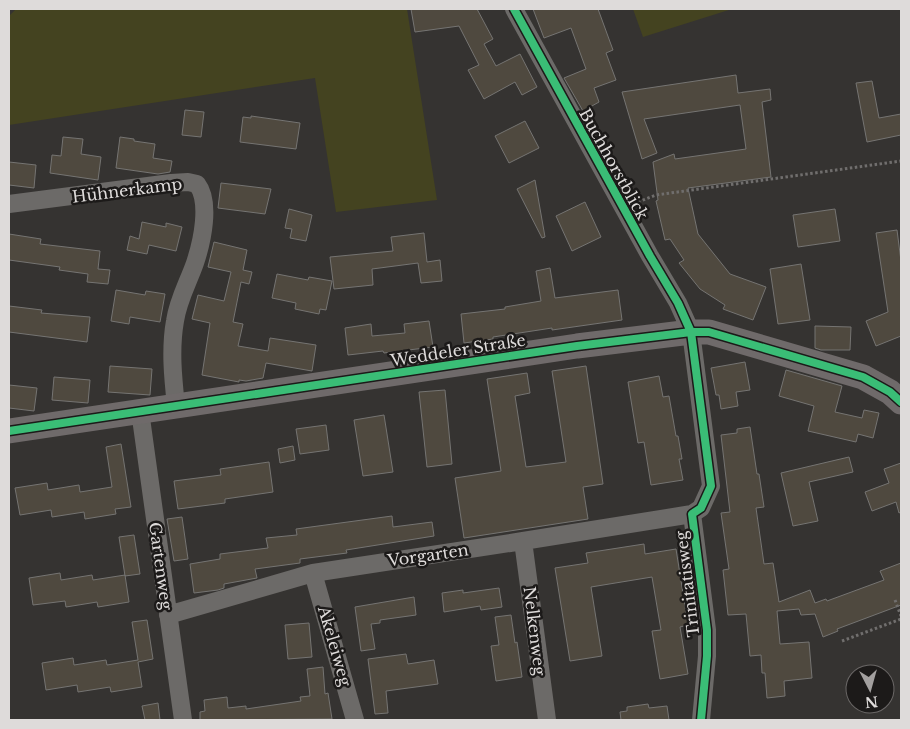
<svg xmlns="http://www.w3.org/2000/svg" width="910" height="729" viewBox="0 0 910 729" font-family="'Libre Baskerville',serif">
	<style>
		.green { fill: #444320 }
		.building { fill: #4f493f; stroke: #757472 }
		.lines { fill: none; stroke-linecap: round; stroke-linejoin: round }
		.path { stroke: #706e6d; stroke-width: 3; stroke-dasharray: 2.5 2.5; stroke-linecap: butt }
		.street { stroke: #6c6a68; stroke-width: 18 }
		.secondary { stroke: #6f6a6a; stroke-width: 25 }
		.cycleway-casing { stroke: #1c1a19; stroke-width: 11 }
		.cycleway { stroke: #3abd76; stroke-width: 8 }
		.labels { text-anchor: middle; dominant-baseline: central; stroke-width: 5; stroke-linejoin: round; paint-order: stroke }
		.street-label { font-size: 16px; fill: #dedbda; stroke: #1c1a19 }
	</style>
	<rect width="100%" height="100%" fill="#353331"/>
	<path class="green" d="M16,9h391l30,191 -101,12 -21,-134 -306,47v-109z
		M633,9h99l-89,28z"/>
	<path class="building" d="M411,9h66l16,30 -9,5 12,22 24,-12 17,33 -15,8 -7,-13 -31,17 -16,-29 11,-5 -20,-39 -44,6z
		M533,9h65l15,41 -7,3 10,27 -22,8 5,14 -16,9 -19,-33 22,-9 -15,-41 -27,10z
		M736,75l2,18 32,-4 1,11 -9,2 9,75 -83,11 10,46 32,40 36,13 -13,33 -30,-11 2,-4 -25,-16 -21,-26 5,-3 -14,-21 -5,1 -9,-39 2,-1 -5,-38 21,-8 1,5 71,-10 -6,-44 -96,14 13,34 -15,6 -20,-67z
		M872,81l7,37 22,-4v21l-34,7 -11,-59z
		M185,110l19,2 -3,25 -19,-2z
		M251,116l49,7 -4,26 -56,-7 3,-25 8,1z
		M525,121l14,27 -30,15 -14,-27z
		M63,137l20,2 -2,15 20,3 -3,23 -48,-7 2,-18 9,1z
		M120,137l14,2v2l21,3 -2,14 19,3 -2,11 -12,2 -42,-6z
		M9,162l27,3 -2,23 -25,-3z
		M535,180l10,57 -3,1 -25,-49z
		M221,183l50,6 -6,25 -47,-6z
		M585,202l16,35 -29,14 -16,-35z
		M289,209l23,6 -6,26 -16,-3 2,-9 -7,-1z
		M835,209l5,32 -42,6 -5,-32z
		M142,222l24,5v-4l16,4 -6,24 -27,-6 -2,9 -20,-4 3,-14 9,3z
		M897,230l4,31v75l-25,10 -10,-25 22,-9 -12,-79z
		M424,233l3,29 13,-2 2,21 -21,2 -3,-20 -46,6 1,16 -39,4 -4,-32 63,-6 -2,-14z
		M9,234l32,5 -1,5 60,7 -2,18 12,1 -2,14 -21,-2 1,-8 -29,-4 1,-3 -51,-7z
		M214,242l33,8 -4,20 9,2 -3,12 -8,-2 -8,40 10,2 -5,22 30,5 2,-13 46,7 -4,26 -46,-8 -3,15 -17,3 -7,-1v2l-37,-7 8,-52 -18,-4 6,-24 26,6 7,-29 -23,-5z
		M801,264l9,56 -32,4 -8,-55z
		M550,268l5,30 63,-8 4,30 -70,10v-2l-59,9v2l-29,4 -3,-29 44,-5v-2l36,-6 -5,-30z
		M277,274l31,6 1,-3 23,4 -6,29 -6,-1 -1,5 -24,-5 1,-6 -24,-5z
		M116,290l29,5 1,-4 19,3 -5,28 -30,-5 -1,7 -18,-3z
		M9,306l33,4 -1,3 49,4 -3,25 -78,-10z
		M429,321l4,26 -49,6 -1,-2 -35,4 -3,-27 26,-4 1,12 33,-3 -1,-9z
		M815,326l36,1 -1,23h-29l-6,-2z
		M745,362l5,28 -14,2 2,14 -17,3 -2,-14h-3l-5,-27z
		M110,366l42,3 -2,26 -42,-3z
		M586,366l17,118 -20,3 5,32 -124,19 -9,-60 46,-7 -14,-92 40,-6 3,20 -15,3 11,71 40,-5 -14,-91z
		M786,370l56,16 -7,26 27,6 2,-8 15,3 -6,25 -15,-4 -2,8 -48,-11 6,-25 -35,-10z
		M659,376l4,21 6,-1 7,40h2l4,23h-3l4,21 -32,5 -7,-43 -6,1 -10,-61z
		M54,377l36,3 -2,23 -36,-3z
		M9,385l28,3 -3,23 -25,-3z
		M445,390l7,74 -25,3 -8,-75z
		M384,415l9,57 -30,4 -9,-56z
		M326,425l3,25 -29,4 -4,-25z
		M750,427l7,47h2l5,33 -8,1 8,56 9,-1 6,39 31,-12 5,13 11,-4 1,2 57,-21 -4,-9 21,-8v42l-64,24 1,2 -15,6 -8,-23 -14,1 -2,-6 -22,2 3,33 29,-2 3,36 -28,3 1,15 -18,2 -2,-25h-3l-1,-18 -11,1 -4,-42 -18,1 -5,-45 6,-1 -8,-56 9,-1 -9,-77 16,-2v-4z
		M121,444l10,63 -16,2 1,5 -31,5 -1,-7 -32,5 -1,-7 -31,5 -5,-27 32,-5 1,7 31,-5 1,7 32,-5 -6,-40z
		M293,446l2,14 -15,3 -2,-14z
		M849,457l4,15 -44,10 9,39 -25,5 -12,-53z
		M269,462l4,30 -48,7v4l-47,6 -4,-28 47,-6 -1,-6z
		M901,463v49l-2,1 -3,-11 -24,9 -7,-19 24,-9 -5,-14z
		M392,516l1,11 39,-5 2,14 -88,14 1,3 -47,6v4l-45,6 2,9 -33,6v4l-6,2 -24,3 -4,-29 30,-5v-5l48,-6 -2,-10 31,-3 -1,-6z
		M182,517l6,42 -14,2 -7,-42z
		M134,535l6,39 -15,2 -6,-39z
		M644,544l1,10 31,-5 12,76 -8,2 8,47 -28,5 -8,-48 9,-1 -9,-53 -61,10 11,69 -32,5 -15,-93 33,-5 -2,-10z
		M60,573l1,7 31,-5 1,5 32,-5 4,27 -31,5 -1,-5 -31,5 -1,-6 -32,4 -4,-27z
		M499,588l3,19 -21,3 -1,-4 -36,6 -2,-19 21,-3v3z
		M414,597l2,18 -36,5v3l-9,1 4,25 -14,2 -6,-44z
		M511,615l4,28 2,-1 5,35 -26,4 -5,-35 8,-1 -4,-28z
		M147,620l6,39 -15,3 4,25 -31,5 -1,-5 -32,5 -1,-7 -31,5 -4,-27 31,-5 1,7 32,-5 1,5 31,-5 -6,-38z
		M309,623l3,34 -24,2 -3,-34z
		M406,654l2,10 26,-4 4,24 -52,7 2,22 -13,1 -7,-55z
		M323,667l2,27 3,-1 4,26 -132,1v-8l5,-1 -1,-11 23,-3 1,11 18,-2v3l55,-8 -1,-4 10,-1 -3,-27z
		M158,703l2,17h-15l-3,-14z
		M648,704l1,4 18,-2 2,14h-48l-1,-8 7,-1v-4z"/>
	<g class="lines">
		<path class="path" d="M638,202l18,-7 245,-34
			M895,600l6,16
			M842,641l59,-22"/>
		<path class="street" d="M514,9l136,247 28,47 13,29 20,154 -10,22 -9,6 15,116v26l-6,64
			M9,204l162,-21 17,-1 9,2c14,18 5,58 -2,79 -7,20 -17,37 -20,58 -5,28 -2,57 1,85
			M140,411l43,309
			M523,541l24,179
			M313,573l42,147
			M168,615l145,-42 210,-32 169,-27"/>
		<path class="secondary" d="M9,431l568,-85 114,-14h18l154,45 27,15 11,10"/>
		<g class="cycleway-casing">
			<path id="cycleway" d="M514,9l136,247 28,47 13,29 20,154 -10,22 -9,6 15,116v26l-6,64
				M9,431l568,-85 114,-14h18l154,45 27,15 11,10"/>
		</g>
		<use href="#cycleway" class="cycleway"/>
	</g>
	<g class="labels">
		<g class="street-label">
			<text transform="translate(614 164) rotate(61)">Buchhorstblick</text>
			<text transform="translate(127 190) rotate(-7)">Hühnerkamp</text>
			<text transform="translate(458 350) rotate(-9)">Weddeler Straße</text>
			<text transform="translate(428 555) rotate(-8)">Vorgarten</text>
			<text transform="translate(161 566) rotate(82)">Gartenweg</text>
			<text transform="translate(687 584) rotate(-97)">Trinitatisweg</text>
			<text transform="translate(535 631) rotate(83)">Nelkenweg</text>
			<text transform="translate(335 646) rotate(74)">Akeleiweg</text>
		</g>
	</g>
	<rect width="910" height="729" fill="none" stroke="#dedbda" stroke-width="20"/>
	<g transform="translate(870 689) rotate(174)"><circle r="24" fill="#1c1a19" stroke="#6a6766"/>
	<path d="M0-4L9 19L0 12L-9 19Z" fill="#a3a09f"/>
	<text y="-8" font-size="14" font-weight="bold" text-anchor="middle" fill="#dedbda">N</text>
	</g>
</svg>
